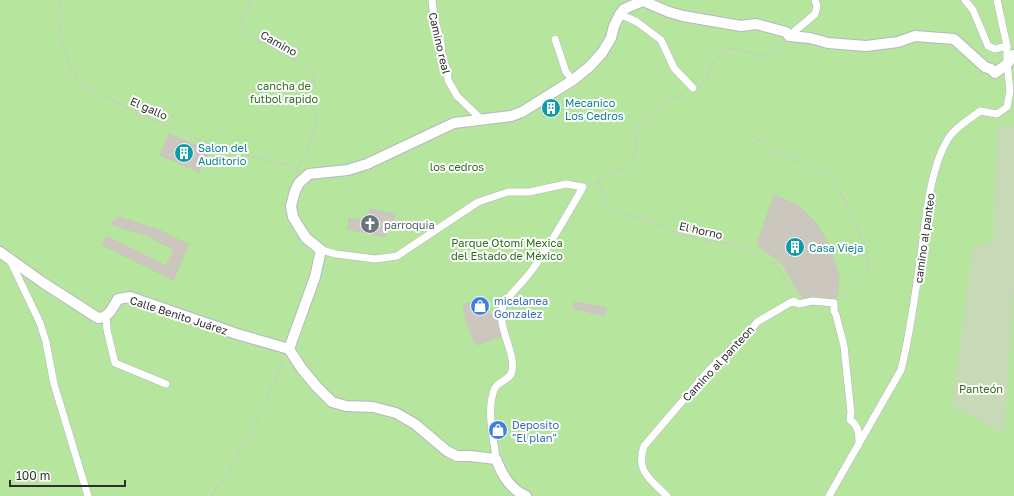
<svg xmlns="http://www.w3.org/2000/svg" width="1014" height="496" viewBox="0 0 1014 496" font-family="'Golos Text',sans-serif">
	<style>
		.green { fill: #b6e59e }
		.cemetery { fill: #c8d9b8 }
		.building { fill: #cbc7bf; stroke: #cbc5ba }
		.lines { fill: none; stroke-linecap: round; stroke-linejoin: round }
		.minor-casing { stroke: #b4b7c1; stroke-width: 8 }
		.secondary-casing { stroke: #b4b7c1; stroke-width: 12 }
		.path { stroke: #c9c9c9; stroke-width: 1.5; stroke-dasharray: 3 2; stroke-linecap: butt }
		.minor { stroke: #fff; stroke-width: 7 }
		.secondary { stroke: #fff; stroke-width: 10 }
		.labels { text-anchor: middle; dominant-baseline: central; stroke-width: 4; stroke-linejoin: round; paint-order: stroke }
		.street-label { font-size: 11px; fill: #2e2e2e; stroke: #fff }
		.park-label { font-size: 11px; fill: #2c6e1b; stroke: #fff }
		.culture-label { font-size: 11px; fill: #0d838f; stroke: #fff; text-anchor: start }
		.worship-label { font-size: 11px; fill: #5b616d; stroke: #fff; text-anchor: start }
		.shop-label { font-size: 11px; fill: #366cbe; stroke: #fff; text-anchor: start }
	</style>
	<rect width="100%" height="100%" fill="#efe9e1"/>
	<path class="green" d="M0,0h1014v496h-1014z"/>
	<path class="cemetery" d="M997,126h17v156l-10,152 -52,-28 21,-159 20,-6z"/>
	<path class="building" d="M552,101l2,3 8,2 -14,8 -5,-7z
		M169,134l40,17 -10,21 -39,-17z
		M774,195l25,11 17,17 13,22 10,31 -1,17 -2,5 -24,-2 -7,2 -5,-3 -18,-32 -25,-18z
		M370,209l25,5 -3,14 -4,-1 -3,10 -38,-8 2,-11 18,4z
		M119,217l40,13 30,15 -16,35 -71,-35 4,-9 60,30 8,-17 -20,-9 1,-2 -45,-14z
		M470,302l9,2 4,-2v9l14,5 3,20 -23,9 -5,-7 -6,-18 -3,-15z
		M574,302l33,6 -3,8 -31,-8z"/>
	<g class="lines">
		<g class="minor-casing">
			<path id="minor" d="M432,0l2,17 7,26 1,16 5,10 1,11 9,16 25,24
				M965,0l8,10 13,31 2,5 7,3 12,-3
				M620,14l17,8 24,18 13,28 19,20
				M789,36l26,-22 2,-8 -2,-6
				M555,39l11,33 7,8
				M321,250l15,4 39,5 22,-3 81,-54 30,-10h21l37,-8 17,3c-16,28 -32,57 -51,83 -5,8 -27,29 -29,35 -7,22 13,47 9,66 -1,9 -15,10 -18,19 -8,23 0,46 2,69
				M10,260l30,63 6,19 8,42 34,112
				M106,316l1,14 8,33 51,21
				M667,496c-16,-16 -32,-25 -23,-50l65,-76 39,-36 9,-12 36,-21 6,3 13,-3 22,2v8l2,4 8,31 7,67 -1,7c9,6 9,14 9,24
				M829,496l72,-126c10,-40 15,-82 21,-123 4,-32 9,-84 28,-111 7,-10 20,-17 30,-25l17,3 10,-7 3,-16 -3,-27v-18l-10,-46"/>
		</g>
		<g class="secondary-casing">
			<path id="secondary" d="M0,252l42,30 56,36c10,1 15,-11 20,-19l12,-2 107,37 52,15
				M526,496c-16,-7 -24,-21 -30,-37l-26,-3h-13l-10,-5 -32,-27 -19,-11 -23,-6 -27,-1 -14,-4 -15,-15 -15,-18 -13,-20 26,-72 6,-27 -15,-12 -7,-11 -6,-10 -2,-11 4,-15 4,-8 10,-9 39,-4 19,-6 87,-41 57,-7 11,-4 51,-32 16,-13 13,-14 9,-15 3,-12 6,-12 4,-5 19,-8 26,11 14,4 58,10 15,-2 30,8 3,4 21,2 18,5 38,3 32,-4 17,-6 39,3 31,28 6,2 4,4 12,-9 7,-9"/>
		</g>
		<path class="path" d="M62,0l-4,12 1,15 5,25 10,21 8,12 59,30 78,33 78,20
			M251,0l-12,25 2,5 8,5 34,18 32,20c-1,8 -1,15 -6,21l2,3
			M699,87c9,-4 8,-10 11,-18 3,-7 11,-18 18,-20 14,-3 35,12 45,4 4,-3 6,-9 9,-13
			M750,133l25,19 46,19 16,15 10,19 17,39 6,21 -3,9 -26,25
			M298,173c-1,-7 3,-11 6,-17 8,-15 18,-41 8,-57
			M598,181l6,17 6,8 7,4 15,6 15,3 31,15 28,7 25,3 27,10 20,14 12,21 1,5
			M590,185l8,-4 8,-6 25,-11 5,-13v-8l-2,-7 2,-10c11,-6 17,-15 28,-22 7,-5 15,-7 22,-13
			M212,496l39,-63 34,-74"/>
		<use href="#minor" class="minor"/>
		<use href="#secondary" class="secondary"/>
	</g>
	<defs>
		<g id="building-disc" transform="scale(1)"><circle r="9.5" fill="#0f9aa8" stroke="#fff"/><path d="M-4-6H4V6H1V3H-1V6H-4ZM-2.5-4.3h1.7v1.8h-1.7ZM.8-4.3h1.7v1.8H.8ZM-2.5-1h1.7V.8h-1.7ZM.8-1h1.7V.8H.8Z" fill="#fff"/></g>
		<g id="church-disc" transform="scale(1)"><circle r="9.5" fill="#6b7280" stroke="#fff"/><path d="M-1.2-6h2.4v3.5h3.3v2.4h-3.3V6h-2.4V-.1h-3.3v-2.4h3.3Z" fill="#fff"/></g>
		<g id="shop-disc" transform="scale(1)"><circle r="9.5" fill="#3f7fe0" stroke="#fff"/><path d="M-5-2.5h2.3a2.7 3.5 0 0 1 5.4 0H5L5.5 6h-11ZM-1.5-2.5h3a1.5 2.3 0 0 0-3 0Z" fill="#fff"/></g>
	</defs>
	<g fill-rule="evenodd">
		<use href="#building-disc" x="551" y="108"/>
		<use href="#building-disc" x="184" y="153"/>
		<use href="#church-disc" x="370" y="224"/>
		<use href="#building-disc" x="795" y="247"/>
		<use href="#shop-disc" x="480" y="306"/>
		<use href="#shop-disc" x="498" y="430"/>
	</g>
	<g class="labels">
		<g class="street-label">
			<text transform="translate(279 43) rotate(29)">Camino</text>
			<text transform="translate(440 43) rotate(77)">Camino real</text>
			<text transform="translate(149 108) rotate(24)">El gallo</text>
			<text transform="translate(701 230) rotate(13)">El horno</text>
			<text transform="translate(924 238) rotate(-82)">camino al panteo</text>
			<text transform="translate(179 315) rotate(18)">Calle Benito Juárez</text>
			<text transform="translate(718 363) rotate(-47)">Camino al panteon</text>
		</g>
		<g class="park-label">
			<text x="284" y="85">cancha de<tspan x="284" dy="13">futbol rapido</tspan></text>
			<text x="457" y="166">los cedros</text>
			<text x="507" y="242">Parque Otomí Mexica<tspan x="507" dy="13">del Estado de México</tspan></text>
			<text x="981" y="388">Panteón</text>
		</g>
		<g class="culture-label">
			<text x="565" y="102">Mecanico<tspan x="565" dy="13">Los Cedros</tspan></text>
			<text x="198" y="147">Salon del<tspan x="198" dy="13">Auditorio</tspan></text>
			<text x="809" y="247">Casa Vieja</text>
		</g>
		<g class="worship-label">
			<text x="384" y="224">parroquia</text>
		</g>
		<g class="shop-label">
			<text x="494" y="300">micelanea<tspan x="494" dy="13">Gonzalez</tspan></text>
			<text x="512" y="424">Deposito<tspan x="512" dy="13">"El plan"</tspan></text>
		</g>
	</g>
	<path d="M10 480v6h115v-6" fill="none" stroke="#2e2e2e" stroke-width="2"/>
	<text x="16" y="480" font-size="12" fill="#2e2e2e" stroke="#ffffff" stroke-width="3" paint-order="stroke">100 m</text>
</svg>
